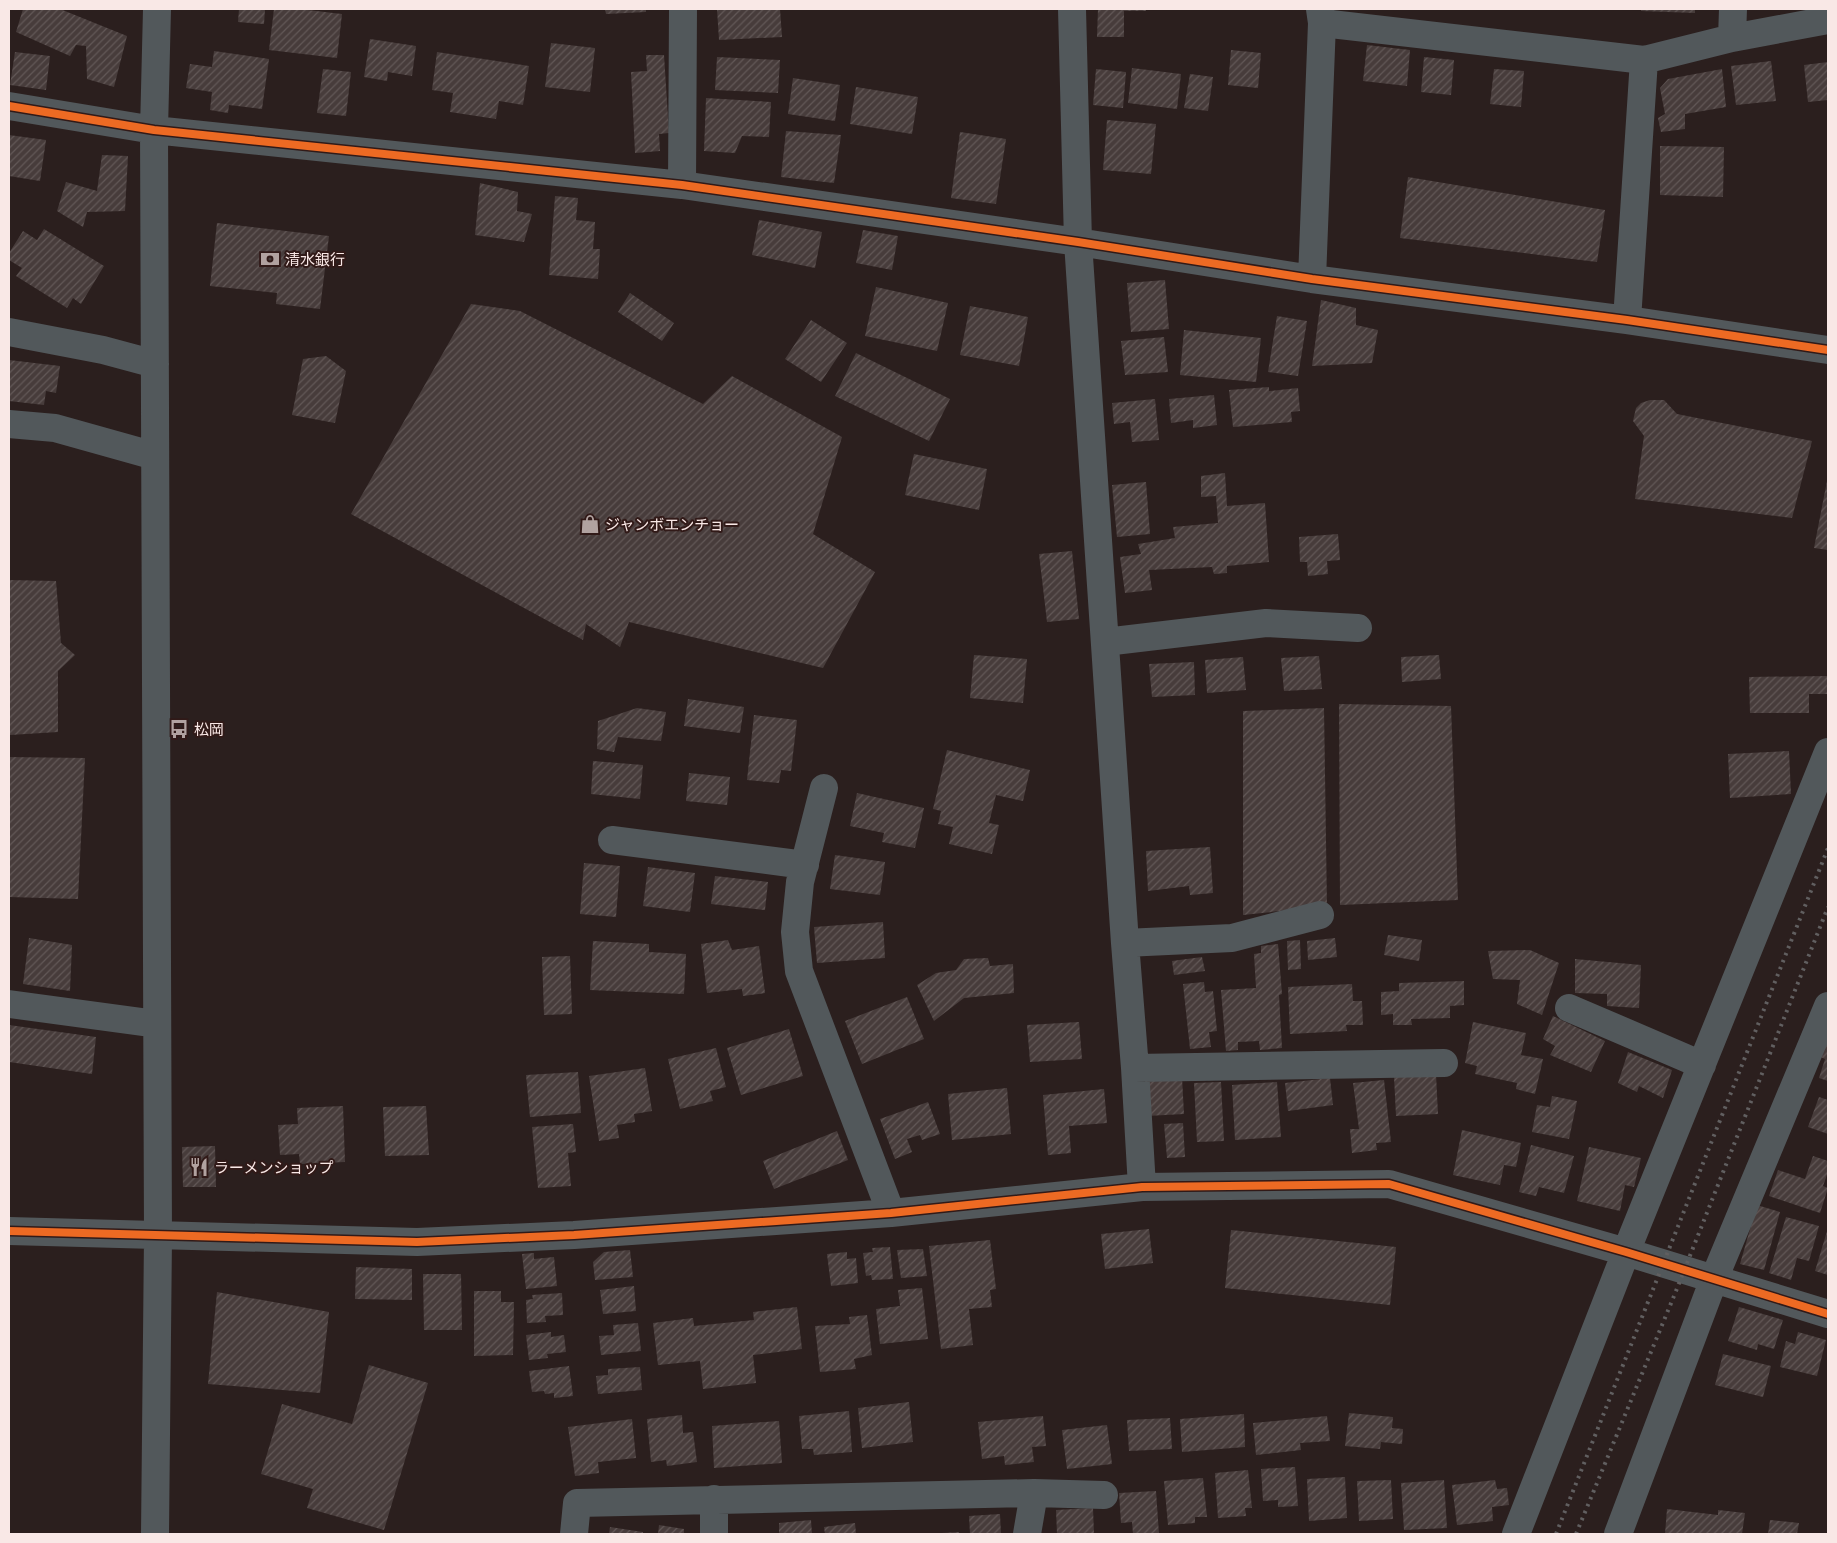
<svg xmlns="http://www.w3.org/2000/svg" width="1837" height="1543" viewBox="0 0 1837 1543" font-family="'Noto Sans','Noto Sans JP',sans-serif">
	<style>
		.building { fill: url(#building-hatch) }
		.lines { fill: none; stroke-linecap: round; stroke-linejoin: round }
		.minor { stroke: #52585b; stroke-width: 28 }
		.rail { stroke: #615f60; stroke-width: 4; stroke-dasharray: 2.5 5; stroke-linecap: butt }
		.cycleway-casing { stroke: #311a18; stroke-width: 11 }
		.cycleway { stroke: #ed6a23; stroke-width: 8 }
		.labels { text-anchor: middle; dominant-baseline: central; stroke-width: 4; stroke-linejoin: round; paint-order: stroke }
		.poi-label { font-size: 15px; fill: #f9e8e6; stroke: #311a18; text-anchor: start }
	</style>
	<defs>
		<pattern id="building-hatch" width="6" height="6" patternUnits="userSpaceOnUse" patternTransform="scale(1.25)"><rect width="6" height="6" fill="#473c3b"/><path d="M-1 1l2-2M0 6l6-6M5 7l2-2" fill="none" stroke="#625857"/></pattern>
	</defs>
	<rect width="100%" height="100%" fill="#2b1f1e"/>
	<path class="building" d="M23,9h37l67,27 -13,51 -27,-8 -1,-33 -10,-1 -6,11 -54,-24z
		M239,9h26l-1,15 -26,-2z
		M274,9h25l43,5 -5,44 -68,-8z
		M605,9h41v3l-40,2z
		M717,9h63l2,28 -63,3z
		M1098,9h48v2h-22v26h-27z
		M1641,9h54v4l-54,-2z
		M370,39l46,7 -4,30 -24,-4 -1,9 -23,-4z
		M551,43l44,5 -5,44 -45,-5z
		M1367,45l43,5 -3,36 -44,-5z
		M1231,50l30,3 -3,35 -30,-3z
		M214,51l55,8 -7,50 -33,-4 -1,8 -18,-3 2,-18 -26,-4 4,-24 22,3z
		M15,52l35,4 -4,34 -36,-5z
		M437,52l92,14 -6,39 -24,-4 -3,18 -46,-7 3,-19 -21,-3z
		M646,55h18l5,78 -10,1 1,17 -25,2 -4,-81 16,-1z
		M717,57l63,3 -2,33 -63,-3z
		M1424,57l30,3 -3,35 -30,-3z
		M1771,61l5,40 -40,4 -5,-39z
		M1828,62v38l-20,2 -4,-37z
		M1132,68l49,6 -4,35 -49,-6z
		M323,69l28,3 -5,44 -29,-3z
		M1096,69l30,3 -3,36 -30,-3z
		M1494,69l30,2 -3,36 -31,-3z
		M1722,69l4,38 -41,7v15l-24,3 -3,-14 7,-4 -5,-26 8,-9z
		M1190,74l23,3 -5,34 -24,-3z
		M793,78l47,7 -5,36 -47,-7z
		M856,87l62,10 -6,37 -62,-10z
		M706,98l65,4 -2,35 -27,-1 -7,17 -31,-2z
		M1107,120l49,4 -5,50 -48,-4z
		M786,131l55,4 -7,48 -53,-6z
		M960,132l46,7 -10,65 -45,-6z
		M9,135l37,5 -6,41 -31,-5z
		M1660,146l64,1 -1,50 -63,-2z
		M102,155l26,1 -3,55 -38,1 -4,15 -26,-16 9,-29 31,9z
		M1408,177l197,33 -8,52 -197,-24z
		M480,183l38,9 -1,19 15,3 -8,28 -49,-7z
		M555,196l23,2 -2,22 19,2 -2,27h7l-2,30 -49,-4z
		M759,220l63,12 -7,36 -63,-13z
		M217,223l112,13 -9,73 -44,-5 1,-11 -67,-7z
		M44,229l60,37 -23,38 -8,-6 -6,10 -51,-32 6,-8 -13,-8v-7l14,-22 14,9z
		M863,230l35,6 -6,34 -36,-7z
		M1165,280l4,49 -38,3 -4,-49z
		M876,287l72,16 -11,48 -72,-15z
		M630,293l44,30 -12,18 -44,-29z
		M1321,300l35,8v17l22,5 -6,33 -60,3z
		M471,304l49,7 183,93 29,-28 110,61 -29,97 62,38 -52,96 -194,-46 -9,25 -34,-23 -3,16 -232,-126z
		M970,306l58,11 -9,49 -59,-11z
		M1277,316l30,5 -9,55 -30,-4z
		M811,320l36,23 -26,39 -36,-23z
		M1184,330l77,8 -5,44 -76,-7z
		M1164,337l4,35 -43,3 -4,-34z
		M856,353l94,46 -21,42 -94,-45z
		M326,356l20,15 -11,52 -43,-8 11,-56z
		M9,360l51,6 -4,27 -10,-2 -2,14 -35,-4z
		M1269,387v4l29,-3 2,23 -9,1 1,10 -59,5 -4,-37z
		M1214,395l3,30 -24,3v-8l-22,3 -2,-24z
		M1155,399l4,41 -27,2 -2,-20 -16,2 -2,-21z
		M1650,400h14l13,14 135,27 -20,77 -157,-19 9,-63 -11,-15 3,-13 5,-5z
		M914,454l73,15 -8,41 -74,-15z
		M1225,473l2,33 38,-3 4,59 -42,4v7l-13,1 -2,-7 -63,3 3,20 -27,3 -5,-36 21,-3 -3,-10 37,-6 -2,-11 45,-4 -2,-27 -15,1v-21z
		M1827,481h1v69l-14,-2z
		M1146,482l4,52 -33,3 -5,-52z
		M1338,534l2,26 -13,1 1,13 -20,2 -1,-14h-7l-1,-25z
		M1072,551l7,68 -32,3 -8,-68z
		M9,580l47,1 5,62 14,12 -17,16v61l-48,3z
		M974,655l53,4 -4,44 -53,-5z
		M1439,655l2,24 -39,3 -1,-25z
		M1319,656l3,33 -38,2 -3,-33z
		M1243,657l3,33 -39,3 -2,-33z
		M1194,662l1,33 -43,2 -3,-33z
		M1827,676l1,18h-19v19h-59l-1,-36z
		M688,699l56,8 -4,26 -56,-7z
		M1339,704l112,2 7,194 -118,5z
		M637,708l29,4 -5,29 -43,-4 -4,15 -17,-3 1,-28z
		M1324,708l3,198 -84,9v-204z
		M754,715l43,5 -6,51 -10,-1 -2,13 -32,-3z
		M947,750l83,20 -7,31 -27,-6 -7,28 10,2 -7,29 -43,-10 4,-17 -15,-3 3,-13 -8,-2z
		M1789,751l2,43 -61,4 -2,-44z
		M9,757l76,1 -7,141 -69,-2z
		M593,761l50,4 -3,34 -49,-5z
		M689,773l41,4 -3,28 -41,-4z
		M857,793l67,15 -9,40 -33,-6 2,-9 -34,-7z
		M1210,847l3,46 -23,2 -1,-9 -41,5 -2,-40z
		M835,855l50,7 -5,33 -50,-6z
		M584,863l36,3 -4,51 -36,-3z
		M648,867l47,6 -5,39 -47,-6z
		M715,876l53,6 -3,28 -54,-6z
		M883,922l2,36 -68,5 -3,-36z
		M1388,935l34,5 -3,21 -35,-6z
		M29,938l43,7 -2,46 -47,-7z
		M1335,938l2,19 -29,3 -1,-19z
		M728,940l4,10 27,-4 6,47 -22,3 -1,-7 -35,4 -6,-49z
		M1300,940l1,29 -13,1 -1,-29z
		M593,941l56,3v8l37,2 -2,40 -94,-4z
		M1278,944l4,50 -3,1 3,53 -22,2 -1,-9 -21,1v8l-12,1 -5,-61 35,-2 -2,-34 7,-1v-7z
		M1530,950l29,13 -17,52 -25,-11 3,-24 -27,-1 -5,-28z
		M570,956l2,58 -28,1 -2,-58z
		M1202,957l3,14 -31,4 -2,-14z
		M988,958l2,8 23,-2 1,29 -50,5 -30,23 -17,-36 19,-12 20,-3 8,-11z
		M1575,959l66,6 -2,43 -32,-2v-12l-32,-1z
		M1464,981v24l-14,1v12l-39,1 1,6h-19v-11l-12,1v-23l18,-1v-8z
		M1204,982l1,10 8,-1 4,40 -8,1 2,15 -21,2 -7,-65z
		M1352,984l1,17h9l1,24h-17l1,6 -57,3 -2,-47z
		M907,997l17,42 -62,25 -17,-43z
		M1553,1016l52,25 -14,31 -41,-17 5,-9 -12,-7z
		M1079,1022l3,37 -52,3 -3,-37z
		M1473,1022l53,11 -5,22 22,4 -8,35 -19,-5 1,-6 -42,-9 2,-8 -12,-3z
		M1828,1024v57l-9,-3 6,-19 -9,-4z
		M9,1025l87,12 -4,37 -83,-12z
		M789,1029l14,47 -62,19 -14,-47z
		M716,1048l10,39 -16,4 3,10 -33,8 -12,-50z
		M1628,1052l44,18 -9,28 -24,-12 -2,6 -19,-9z
		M645,1068l7,43 -18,3 1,8 -18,3 2,13 -20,3 -10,-65z
		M578,1072l3,41 -51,4 -4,-42z
		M1436,1074l2,40 -42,2 -2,-39z
		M1182,1077l2,37 -37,2 -2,-37z
		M1330,1078l3,27 -45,6 -3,-28z
		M1384,1080l7,62 -15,1 1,7 -25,3 -2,-24h9l-6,-46z
		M1221,1082l3,59 -27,1 -3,-59z
		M1277,1082l4,55 -46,3 -3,-55z
		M1007,1088l4,46 -59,6 -4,-46z
		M1104,1089l3,34 -38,3 2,27 -23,2 -5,-60z
		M1552,1096l25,5 -8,38 -37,-7 5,-27 13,2z
		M1819,1097l9,3v34l-20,-7z
		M928,1102l12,32 -18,6 -2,-5 -13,4 5,13 -17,7 -15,-40z
		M343,1106l2,56 -45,2 -1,-10 -19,1 -2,-30 20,-1 -1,-16z
		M426,1106l3,49 -44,1 -2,-49z
		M1183,1123l2,34 -18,1 -3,-34z
		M573,1124l3,28 -8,1 3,33 -33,2 -6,-61z
		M1462,1130l59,13 -5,24 -12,-2 -4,20 -47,-10z
		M837,1131l11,29 -74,29 -11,-28z
		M1531,1145l43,11 -10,37 -25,-6 -3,9 -17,-4z
		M215,1146l1,41h-33l-1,-40z
		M1589,1147l52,11 -7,29 -9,-2 -5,26 -43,-10z
		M1813,1156l15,5v11l-5,14 5,2 -8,25 -51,-17 9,-26 27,9z
		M1757,1205l23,7 -16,58 -24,-6z
		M1786,1217l33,9 -10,35 -12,-3 -6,22 -22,-7z
		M1828,1228v47l-13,-4z
		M1149,1229l4,34 -48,6 -4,-35z
		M1231,1230l165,17 -6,58 -165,-17z
		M990,1240l6,49 -6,1 2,17 -23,2 4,36 -32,4 -12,-103z
		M890,1247l3,32 -21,1 -1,-5 -5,1 -3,-23 10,-1 -1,-4z
		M923,1249l4,27 -26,2 -4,-28z
		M630,1250l3,27 -38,3 -2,-18 11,-10z
		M847,1252v7l9,-1 2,25 -27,3 -4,-32z
		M534,1253v6l20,-2 3,29 -31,3 -4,-35z
		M356,1267l56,2v31l-57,-1z
		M423,1274h38l1,56h-38z
		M634,1286l2,25 -33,3 -3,-24z
		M922,1288l6,51 -48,5 -4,-35 24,-3 -2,-16z
		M474,1291h27v11h13l-1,53 -39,1z
		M217,1292l112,20 -9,81 -112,-9z
		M562,1293l1,22 -18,1 1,6 -19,1 -1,-23 7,-1 -1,-4z
		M797,1307l5,42 -49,6 3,28 -53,6 -3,-28 -42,4 -5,-42 40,-5 1,8 60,-6 -1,-8z
		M1739,1307l44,13 -9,29 -16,-5 -1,6 -29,-9z
		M867,1315l5,40 -18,4 2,10 -36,3 -5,-46 35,-2 -1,-7z
		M638,1323l3,28 -40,4 -2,-19 15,-1 -1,-10z
		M551,1332v5l13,-2 2,17 -19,2 1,4 -19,2 -3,-25z
		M1798,1332l28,8 -9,36 -37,-9 6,-26 9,3z
		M1723,1354l48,12 -8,31 -48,-12z
		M369,1365l59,18 -44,147 -77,-22 6,-19 -52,-15 21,-70 70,20z
		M569,1366l4,30 -19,2v-5l-9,1 -1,-3 -12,1 -3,-21z
		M640,1367l2,23 -44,4 -2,-18 12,-1v-6z
		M909,1402l4,40 -51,6 -4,-40z
		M849,1411l3,41 -38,3 -1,-6h-11l-3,-33z
		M1349,1413l44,4 -1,11 11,1 -1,15 -21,-2 -1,7 -35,-3z
		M1244,1414l1,33 -63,5 -2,-33z
		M682,1415l1,18 10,-1 4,30 -30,4 -1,-6 -15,2 -4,-43z
		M1043,1416l3,30 -14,1 2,15 -29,3 -1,-9 -22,3 -4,-37z
		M1327,1416l3,25 -30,2 1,7 -45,5 -3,-32z
		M1170,1418l2,31 -43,2 -2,-31z
		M632,1419l4,39 -38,4 1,11 -24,3 -7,-49z
		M779,1421l3,42 -68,5 -2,-42z
		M1107,1425l5,39 -45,5 -5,-39z
		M1295,1467l3,39 -20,1v-7l-15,1 -2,-32z
		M1248,1470l4,38h-7l1,8 -28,2 -3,-45z
		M1345,1477l2,41 -38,3 -2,-42z
		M1203,1478l4,39h-12v6l-27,2 -4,-44z
		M1391,1480l2,39 -34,2 -2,-40z
		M1444,1480l3,48 -43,2 -3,-47z
		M1495,1480l2,9 10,-1 2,17 -17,2 1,14 -36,4 -5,-40z
		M1156,1491l3,43h-26l-1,-12 -11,1 -2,-30z
		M1093,1508l1,26h-37l-1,-24z
		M1667,1509l51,6v-5l27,3 -3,21h-77z
		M1000,1514l1,20h-31l-1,-18z
		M811,1520l1,14h-33v-11z
		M1770,1520l29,3 -2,11h-29z
		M855,1523l1,11h-31l-1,-7z
		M659,1525l25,4v5h-26z
		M610,1527l33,5v2h-34z
		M959,1532v2h-17v-1z"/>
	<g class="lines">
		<path class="minor" d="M1072,9l6,233 47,701 10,125 7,119
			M1322,23l322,37 88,-22 1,-29
			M1732,38l96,-18
			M9,106l145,24 528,55 396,57 234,37 315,41 201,30
			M682,185l1,-176
			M1312,279l10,-256 -2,-14
			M1627,320l17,-260
			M9,332l94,18 52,14
			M9,424l46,4 100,28
			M1105,642l161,-19 92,5
			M824,788l-24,94 -5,50 4,39 92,242
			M612,840l193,25
			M1125,943l107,-5 88,-23
			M9,1004l148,20
			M1569,1008l133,57
			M1135,1068l309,-5
			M9,1231l408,11 157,-7 317,-22 251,-26 247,-3 237,68 202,62
			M155,1534l3,-298 -4,-1106 3,-121
			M574,1534l3,-31 457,-10 70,2
			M714,1534v-35
			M1027,1534l7,-41
			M1516,1534l110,-282 202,-500
			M1618,1534l96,-255 114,-273"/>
		<path class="rail" d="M1556,1534l272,-686
			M1576,1534l98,-238 154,-389"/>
		<g class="cycleway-casing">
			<path id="cycleway" d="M9,106l145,24 528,55 396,57 234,37 315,41 201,30
				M9,1231l408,11 157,-7 317,-22 251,-26 247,-3 237,68 202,62"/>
		</g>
		<use href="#cycleway" class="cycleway"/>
	</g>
	<defs>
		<g id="bank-bare" transform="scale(1.5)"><path d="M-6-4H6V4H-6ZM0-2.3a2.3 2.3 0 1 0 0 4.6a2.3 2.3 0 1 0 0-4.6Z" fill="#b1a2a0" stroke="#311a18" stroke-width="2.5" paint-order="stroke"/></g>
		<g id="shop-bare" transform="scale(1.5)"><path d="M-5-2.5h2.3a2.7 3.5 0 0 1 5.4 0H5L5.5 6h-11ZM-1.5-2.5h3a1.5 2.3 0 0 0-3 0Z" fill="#b1a2a0" stroke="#311a18" stroke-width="2.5" paint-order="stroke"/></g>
		<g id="bus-bare" transform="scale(1.5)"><path d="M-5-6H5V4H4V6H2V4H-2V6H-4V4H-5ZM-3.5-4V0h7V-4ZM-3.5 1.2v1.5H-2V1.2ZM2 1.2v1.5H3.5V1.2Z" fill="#b1a2a0" stroke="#311a18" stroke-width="2.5" paint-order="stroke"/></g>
		<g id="restaurant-bare" transform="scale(1.5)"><path d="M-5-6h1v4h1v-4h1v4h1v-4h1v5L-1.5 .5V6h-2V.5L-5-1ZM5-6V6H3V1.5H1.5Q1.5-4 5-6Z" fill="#b1a2a0" stroke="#311a18" stroke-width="2.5" paint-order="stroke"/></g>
	</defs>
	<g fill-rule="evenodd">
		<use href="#bank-bare" x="270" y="259"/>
		<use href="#shop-bare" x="590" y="524"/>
		<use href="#bus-bare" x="179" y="729"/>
		<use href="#restaurant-bare" x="199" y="1167"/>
	</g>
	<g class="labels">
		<g class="poi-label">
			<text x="285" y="259">清水銀行</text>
			<text x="605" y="524">ジャンボエンチョー</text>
			<text x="194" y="729">松岡</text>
			<text x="214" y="1167">ラーメンショップ</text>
		</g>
	</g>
	<rect width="1837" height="1543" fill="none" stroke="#f9e8e6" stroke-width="20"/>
</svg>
